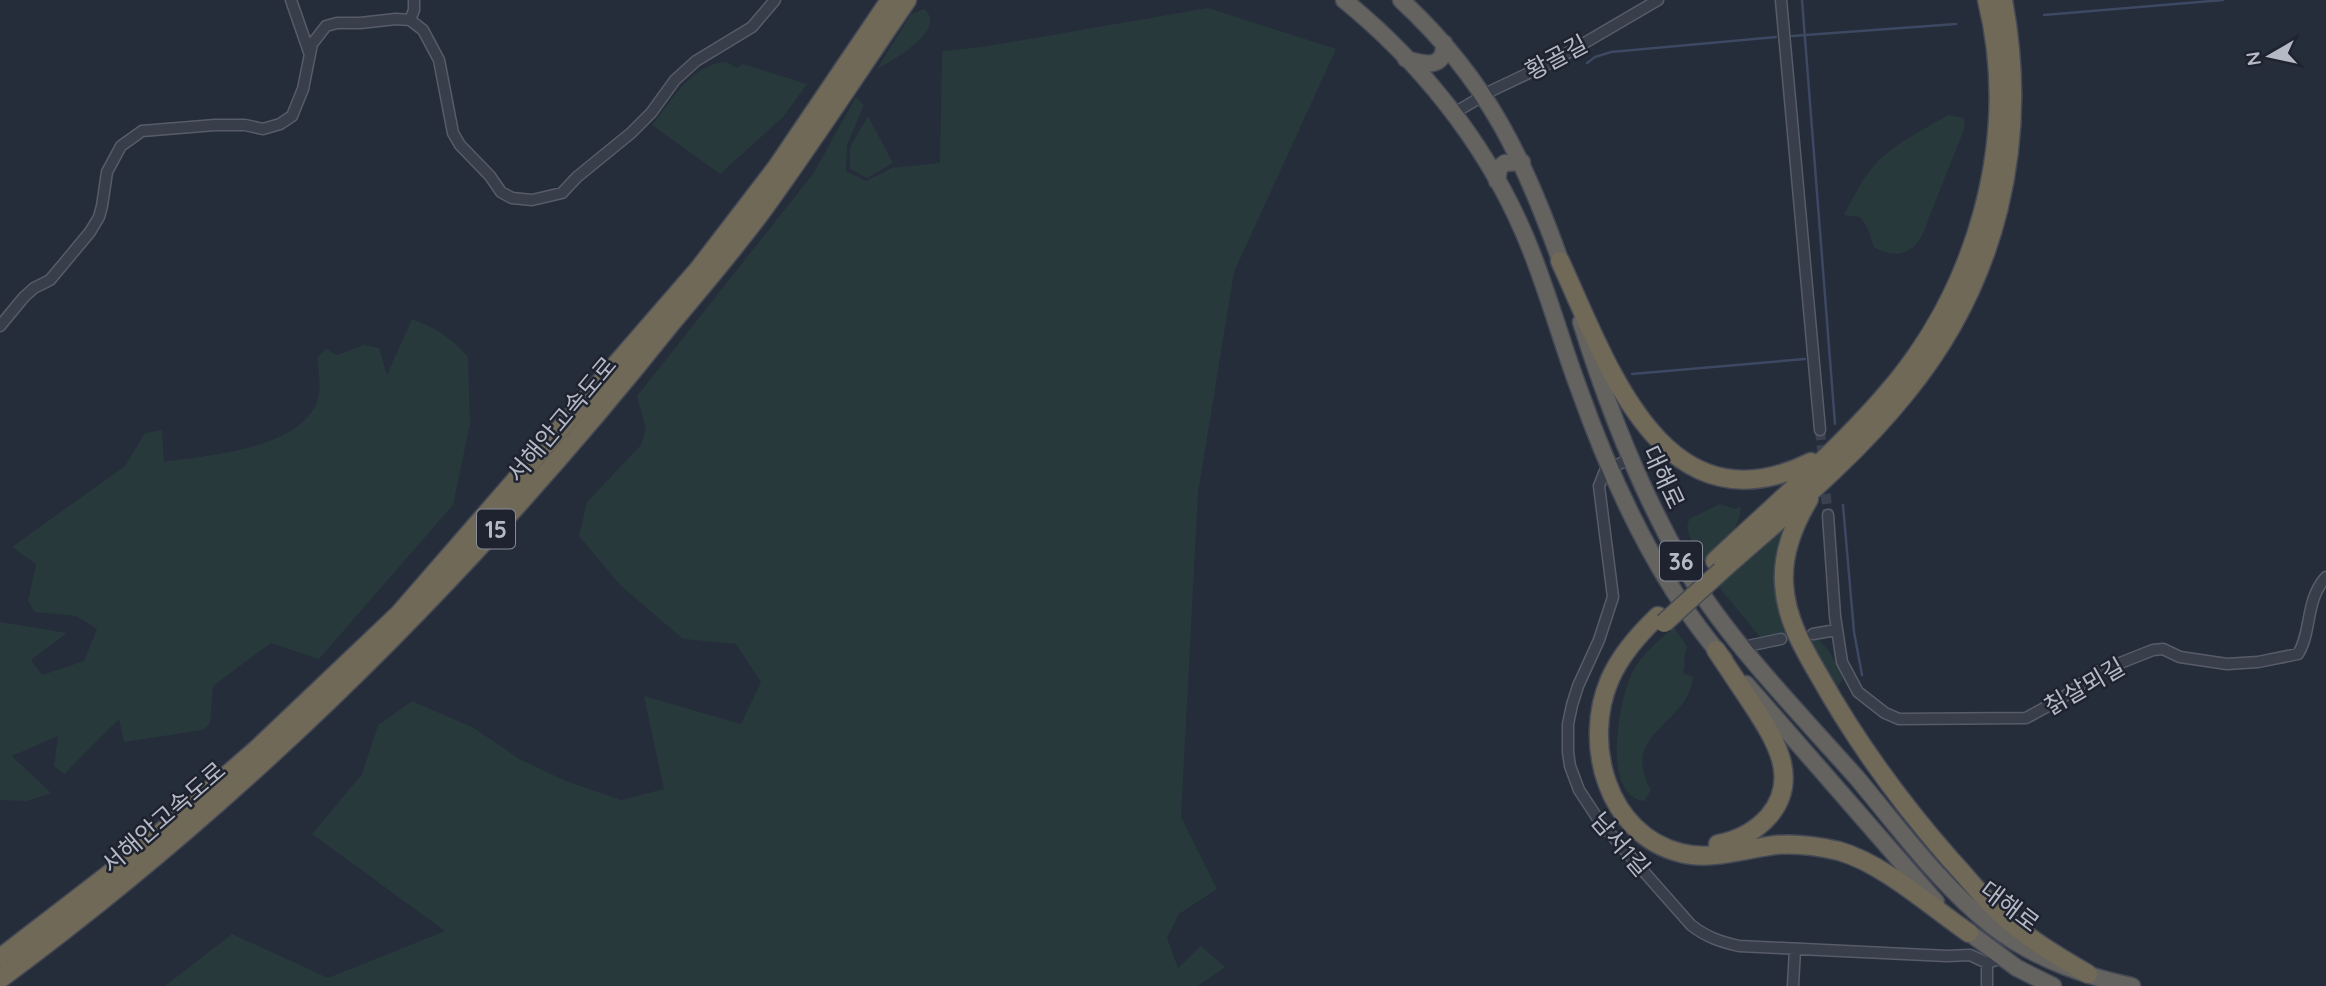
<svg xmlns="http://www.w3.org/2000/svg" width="2326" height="986" viewBox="0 0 2326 986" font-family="Quicksand,'Noto Sans KR',sans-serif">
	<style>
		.green { fill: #28393c }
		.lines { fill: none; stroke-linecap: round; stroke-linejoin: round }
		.stream { stroke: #3d4862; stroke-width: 2.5 }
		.minor-tunnel { stroke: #3b414f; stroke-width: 10; stroke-dasharray: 10 5; stroke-linecap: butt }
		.minor-casing { stroke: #575c68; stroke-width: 13 }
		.trunk-casing { stroke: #444955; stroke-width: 19 }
		.motorway-casing { stroke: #444955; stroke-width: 21 }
		.minor { stroke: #393e4b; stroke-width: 10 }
		.trunk { stroke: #646360; stroke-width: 16 }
		.motorway { stroke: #706957; stroke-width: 18 }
		.motorway-bridge-casing { stroke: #444955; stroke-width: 21; stroke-linecap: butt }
		.motorway-bridge { stroke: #706957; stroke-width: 18 }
		.labels { text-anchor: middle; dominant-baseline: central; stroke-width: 5; stroke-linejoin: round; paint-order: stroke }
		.shield { fill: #1e232f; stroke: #888c99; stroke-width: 2 }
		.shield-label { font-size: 23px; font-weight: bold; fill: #b5b9c6 }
		.street-label { font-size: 24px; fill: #b5b9c6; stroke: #1e232f }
	</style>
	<rect width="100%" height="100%" fill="#252c3a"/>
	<path class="green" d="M1208,8l128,41 -102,223 -36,221 -17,324 36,72 -38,25 -12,24 11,30 23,-22 24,21 -27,19h-1033l67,-52 96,44 117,-47 -133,-97 50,-60 16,-49 34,-24 62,27 47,32 45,21 55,19 43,-11 -20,-93 97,28 20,-42 -25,-38 -53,-5 -62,-53 -42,-50 8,-34 54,-57 5,-16 -9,-33 176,-222 43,-77 8,8 -17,40 -1,26 20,10 26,-13 48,-5 2,-112 40,-4z
		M924,9c25,20 -32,52 -47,60l34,-55z
		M726,62l11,6 6,-4 64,20 -23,32 -64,58 -68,-49c20,-25 39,-61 74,-63z
		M1948,115l16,3 1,9 -44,111c-12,18 -29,20 -47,9l-7,-20 -7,-10 -16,-2c10,-19 20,-40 35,-55 20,-19 46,-31 69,-45z
		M868,116l25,47 -26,15 -17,-9v-22z
		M412,319c24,9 39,19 56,38l2,67 -17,81 -134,154 -48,-16 -58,43 -3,37 -7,7 -79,12 -5,-23 -55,55 -10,-8 4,-30 -46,20 39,37 -24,8 -27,-1v-178l67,11 -36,27 11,15 42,-14 13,-32 -21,-13 -41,-4 -7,-11 8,-37 -24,-17 113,-81 20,-33 17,-3 2,32c44,-7 123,-12 149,-52 10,-14 6,-36 4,-52l9,-9 11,6 27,-10 15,3 8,27z
		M1720,504l15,5 6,-2c-3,28 -21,40 -42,56l-12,-35 2,-9z
		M1780,532l3,3c-4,34 -12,68 5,99l-27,4 -43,-52 47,-46z
		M1674,627l13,20c-4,9 -1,17 -4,26l10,4c-3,47 -75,55 -42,113l-7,11c-43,-5 -25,-98 -13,-126 9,-19 27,-34 43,-48z
		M1814,636c15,11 22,27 29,43l-5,7h-4l-28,-47z"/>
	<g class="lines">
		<path class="stream" d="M1802,0l33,424
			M2044,15l179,-15
			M1792,36l164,-12
			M1587,63l8,-6 16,-5 165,-15
			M1632,374l173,-15
			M1843,505l11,127 8,43"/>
		<path class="minor-tunnel" d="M1820,430l3,31
			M1824,479l4,36"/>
		<g class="minor-casing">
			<path id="minor" d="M291,0l18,52
				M1781,0l39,430
				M410,20l4,-10v-10
				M1454,113l39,-23 59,-28 106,-62
				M0,326l24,-29 10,-9 16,-8 40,-48 9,-15 3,-11 5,-34 14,-26 21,-15 73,-6h30l18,4 17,-5 12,-8 11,-27 9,-45 14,-18 11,-3h23l36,-4 14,1 13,10 16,30 14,73 7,12 30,31 11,16 11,6 20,2 30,-7 15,-16 54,-44 20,-20 24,-33 21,-19 56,-34 23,-27
				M1629,459l-24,12 -6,15 14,111 -14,43 -21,46 -6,19 -4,19v28l2,14 9,24 21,32 91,103c15,12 30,17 48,21l208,10 23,-1 17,8 15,-5
				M1828,515l7,101 7,46 16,30 27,21 14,6 127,-1 33,-18 41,-29 53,-21 10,-1 17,8 47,7 31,-2 40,-8c14,-22 7,-54 28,-77
				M1813,634l23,-4
				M1743,647l38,-8
				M1793,986l2,-37
				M1987,986v-23"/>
		</g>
		<g class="trunk-casing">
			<path id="trunk" d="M1344,0c75,61 139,140 178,229 23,51 37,107 57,160 33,93 80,195 145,270
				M1401,0c87,80 125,162 163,271
				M1406,59c19,6 39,10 38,-16
				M1497,181l2,-13 6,-5 17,-1
				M1581,322c26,84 57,163 100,239 45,78 116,149 176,217 42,50 84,108 135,148 40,31 91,50 140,60
				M1746,684l190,218
				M1959,925l58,43 36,18"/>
		</g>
		<g class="motorway-casing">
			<path id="motorway" d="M1560,261c48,104 103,274 251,201
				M1809,499c-15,25 -27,55 -25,85 2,35 19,64 36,93 37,66 81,126 130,182 17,18 32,38 51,55 26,24 56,42 87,60
				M1715,561c56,-53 116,-104 167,-162 95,-106 139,-260 105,-399
				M1721,571c63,-56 131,-111 184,-177 92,-112 125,-252 98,-394
				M1658,616c-19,18 -37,38 -48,63 -28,64 -3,156 71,174 30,8 64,-4 94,-8 22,-2 43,1 64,6 45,13 91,55 130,82
				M1716,650c12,18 24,36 36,54 22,34 49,74 17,112 -14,16 -30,24 -51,28
				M0,958l143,-110 114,-99 143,-136 298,-343 79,-103 113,-167
				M0,979c253,-187 477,-412 673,-658 30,-36 61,-72 89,-110 50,-69 97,-141 145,-211"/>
		</g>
		<use href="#minor" class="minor"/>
		<use href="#trunk" class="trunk"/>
		<use href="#motorway" class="motorway"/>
		<g class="motorway-bridge-casing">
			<path id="motorway-bridge" d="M1664,623l57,-52"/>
		</g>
		<use href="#motorway-bridge" class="motorway-bridge"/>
	</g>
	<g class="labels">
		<g class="shield">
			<rect x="477" y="509.5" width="38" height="39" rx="5"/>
			<rect x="1660" y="541.5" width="42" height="39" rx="5"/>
		</g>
		<g class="shield-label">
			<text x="496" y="529">15</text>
			<text x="1681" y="561">36</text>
		</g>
		<g class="street-label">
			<text transform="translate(1556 57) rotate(-28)">황골길</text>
			<text transform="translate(561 419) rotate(-50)">서해안고속도로</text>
			<text transform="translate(1664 477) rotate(65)">대해로</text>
			<text transform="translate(2084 686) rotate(-30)">칡살뫼길</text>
			<text transform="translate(163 817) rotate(-41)">서해안고속도로</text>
			<text transform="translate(1621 844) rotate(49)">남서1길</text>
			<text transform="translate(2010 906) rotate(37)">대해로</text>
		</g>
	</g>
	<g transform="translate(2270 56) rotate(261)" stroke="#1e232f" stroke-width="5" paint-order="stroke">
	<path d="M0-5L12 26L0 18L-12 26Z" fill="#b5b9c6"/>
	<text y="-10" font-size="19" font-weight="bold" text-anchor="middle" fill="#b5b9c6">N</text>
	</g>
</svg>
